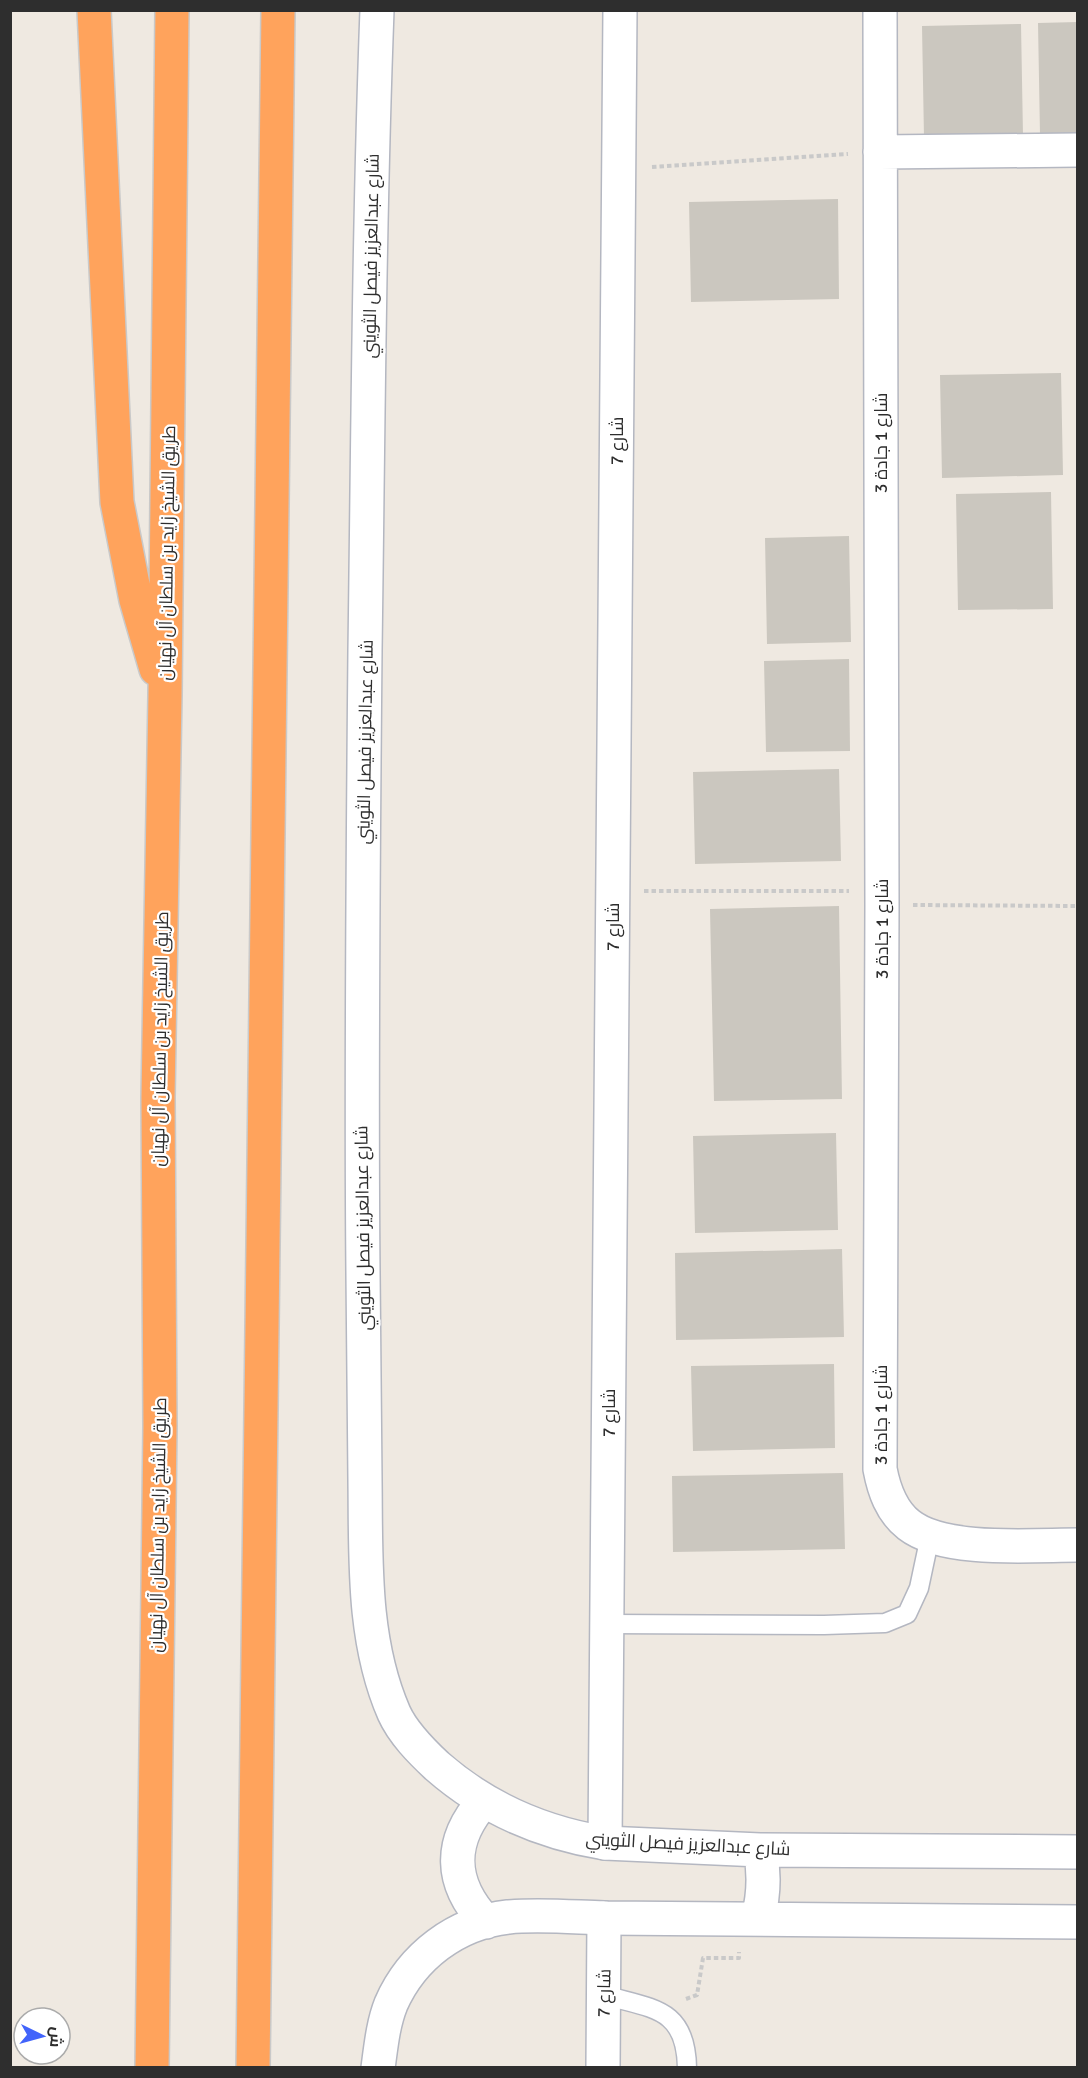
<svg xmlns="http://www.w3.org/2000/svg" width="1088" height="2078" viewBox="0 0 1088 2078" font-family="Signika,Cairo,sans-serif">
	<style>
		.building { fill: #cbc7bf }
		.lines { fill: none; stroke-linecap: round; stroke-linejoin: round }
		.lane-casing { stroke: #b4b7c1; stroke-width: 21 }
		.street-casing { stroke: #b4b7c1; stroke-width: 36 }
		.secondary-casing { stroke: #b4b7c1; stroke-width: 36 }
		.highway-casing { stroke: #c9c9c9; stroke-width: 36 }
		.path { stroke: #c9c9c9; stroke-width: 4; stroke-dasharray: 4.5 3; stroke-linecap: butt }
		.lane { stroke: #fff; stroke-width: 18 }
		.street { stroke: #fff; stroke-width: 33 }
		.secondary { stroke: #fff; stroke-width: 33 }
		.highway { stroke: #ffa35c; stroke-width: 33 }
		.labels { text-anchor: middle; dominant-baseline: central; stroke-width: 4.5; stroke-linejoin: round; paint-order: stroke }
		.street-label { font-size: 18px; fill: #2e2e2e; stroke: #fff }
	</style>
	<rect width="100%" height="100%" fill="#efe9e1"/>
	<path class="building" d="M1078,22v112l-38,1 -2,-112z
		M1021,24l2,112 -99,2 -2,-112z
		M838,199l1,100 -148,3 -2,-100z
		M1061,373l2,102 -121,3 -2,-103z
		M1051,492l2,117 -95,1 -2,-116z
		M849,536l2,106 -84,2 -2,-106z
		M849,659l1,92 -84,1 -2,-91z
		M839,769l2,92 -146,3 -2,-92z
		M839,906l3,193 -128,2 -4,-192z
		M836,1133l2,97 -143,3 -2,-97z
		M842,1249l2,88 -168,3 -1,-87z
		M834,1364l1,84 -142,3 -2,-85z
		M843,1473l2,76 -172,3 -1,-76z"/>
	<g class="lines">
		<g class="lane-casing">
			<path id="lane" d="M607,1624l217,1 61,-2 22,-9 12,-26 11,-52
				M604,1995c48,14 82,12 83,73"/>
		</g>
		<g class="street-casing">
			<path id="street" d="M880,10l2,895 -2,564c4,21 11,42 29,56 36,28 124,20 169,20
				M880,152l198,-2
				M605,1843l15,-1833
				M603,2068l1,-150"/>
		</g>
		<g class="secondary-casing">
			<path id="secondary" d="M377,10c-8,214 -9,428 -12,641 -2,207 -4,414 -2,622 1,69 1,138 2,207 1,77 -3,160 29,233 9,20 27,38 43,53 48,42 106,67 168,77l155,7 318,2
				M484,1801c-36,40 -35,82 2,121
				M758,1918c6,-23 7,-44 2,-68
				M378,2068c3,-22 5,-44 13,-64 21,-48 65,-81 117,-87 31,-3 64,0 96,1l474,4"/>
		</g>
		<g class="highway-casing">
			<path id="highway" d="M94,10l23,492 19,98 20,69
				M152,2068l8,-642 -2,-329 7,-402 7,-685
				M253,2068l25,-2058"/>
		</g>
		<path class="path" d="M652,167l196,-13
			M644,891h205
			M913,905l165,1
			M686,1999l11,-4 6,-37h36v-6"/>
		<use href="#lane" class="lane"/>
		<use href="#street" class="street"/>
		<use href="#secondary" class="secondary"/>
		<use href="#highway" class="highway"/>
	</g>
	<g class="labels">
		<g class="street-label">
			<text transform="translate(371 256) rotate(-89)">شارع عبدالعزيز فيصل الثويني</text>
			<text transform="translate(617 441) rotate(-90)">شارع 7</text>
			<text transform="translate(881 443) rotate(-90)">شارع 1 جادة 3</text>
			<text transform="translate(167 553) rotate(-89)">طريق الشيخ زايد بن سلطان آل نهيان</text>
			<text transform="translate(365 742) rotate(-89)">شارع عبدالعزيز فيصل الثويني</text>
			<text transform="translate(613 927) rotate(-90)">شارع 7</text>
			<text transform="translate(882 929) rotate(-90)">شارع 1 جادة 3</text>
			<text transform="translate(160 1039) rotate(-89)">طريق الشيخ زايد بن سلطان آل نهيان</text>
			<text transform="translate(363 1228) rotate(-91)">شارع عبدالعزيز فيصل الثويني</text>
			<text transform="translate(609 1413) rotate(-90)">شارع 7</text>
			<text transform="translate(881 1415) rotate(-90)">شارع 1 جادة 3</text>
			<text transform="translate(158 1525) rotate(-89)">طريق الشيخ زايد بن سلطان آل نهيان</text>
			<text transform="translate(688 1844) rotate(3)">شارع عبدالعزيز فيصل الثويني</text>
			<text transform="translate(604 1993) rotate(-89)">شارع 7</text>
		</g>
	</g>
	<rect width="1088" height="2078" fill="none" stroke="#2e2e2e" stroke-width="24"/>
	<g transform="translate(42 2036) rotate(95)"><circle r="28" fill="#ffffff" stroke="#ababab" stroke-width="1.5"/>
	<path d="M0-4.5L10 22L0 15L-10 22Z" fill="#4264fb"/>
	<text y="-9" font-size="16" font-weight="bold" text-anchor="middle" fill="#2e2e2e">ش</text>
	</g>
</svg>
